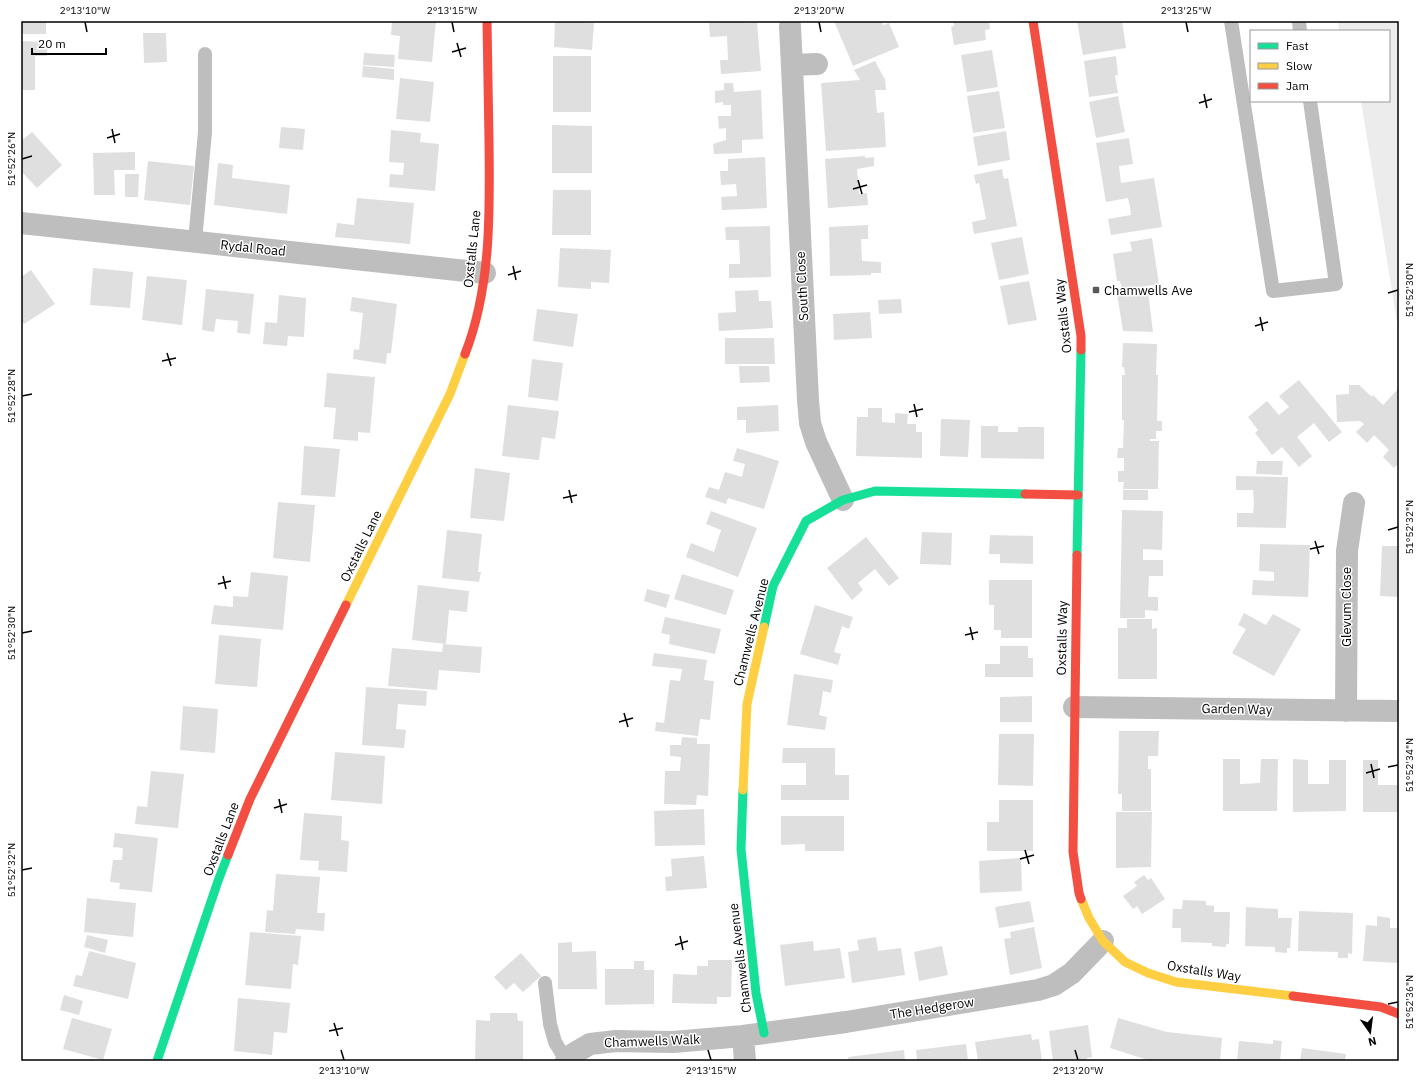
<svg xmlns="http://www.w3.org/2000/svg" width="1420" height="1082" viewBox="0 0 1420 1082" font-family="'IBM Plex Sans',sans-serif">
	<style>
		.green { fill: #ececec }
		.building { fill: #dfdfdf }
		.lines { fill: none; stroke-linecap: round; stroke-linejoin: round }
		.lane { stroke: #bebebe; stroke-width: 14 }
		.street { stroke: #bebebe; stroke-width: 22 }
		.fast { stroke: #16e098; stroke-width: 9 }
		.slow { stroke: #ffcf43; stroke-width: 9 }
		.jam { stroke: #f24e42; stroke-width: 9 }
		.ticks { fill: none; stroke: #000; stroke-width: 1.5 }
		.poi-dot { fill: #595959; stroke: #fff; stroke-width: 1.5 }
		.labels { text-anchor: middle; dominant-baseline: central; stroke-width: 3; stroke-linejoin: round; paint-order: stroke }
		.street-label { font-size: 13px; fill: #000; stroke: #fff }
		.poi-label { font-size: 13px; fill: #000; stroke: #fff; text-anchor: start }
		.neatline { fill: none; stroke: #000; stroke-width: 1.5 }
		.ticks-label { font-size: 10px; text-anchor: middle; fill: #000 }
	</style>
	<rect width="100%" height="100%" fill="#fff"/>
	<path class="green" d="M1338,21h61v313l-38,-233h28v-70h-50z"/>
	<path class="building" d="M21,21h25v13h-25z
		M392,21h44l-4,41 -34,-3 2,-23 -9,-1z
		M555,21h28v1l11,1 -2,27 -38,-3z
		M719,21h28v2l10,-1 4,49 -40,3 -1,-14h8l-1,-24 -17,1 -1,-14 10,-1z
		M834,21h48l1,4 6,-2 10,24 -46,19z
		M953,21h36l1,8 -5,1 1,10 -32,5 -3,-18 3,-1z
		M1077,21h45l4,27 -43,7z
		M143,33h23l1,29 -23,1z
		M21,41l26,1v14h-12v34h-14z
		M992,50l6,37 -31,5 -6,-37z
		M364,53l31,2 -1,12 -31,-2z
		M553,56h38v56h-38z
		M1116,56l2,19h-3l3,18 -29,4 -5,-36z
		M875,61l9,17h1l1,12h-11l2,23 7,-1 2,35 -60,4 -5,-68 39,-3 -6,-10z
		M363,66l31,3v11l-32,-3z
		M400,78l34,4 -4,40 -34,-3z
		M724,83h9l1,9 27,-2 2,49 -21,1v13l-28,1 -1,-10 13,-4v-12l-7,1 -1,-13h13v-11h-8v-3l-8,1v-12l9,-1z
		M999,91l6,37 -32,5 -6,-37z
		M1118,96l7,36 -29,6 -7,-36z
		M552,125l40,1v47h-40z
		M281,127l24,2 -2,21 -24,-2z
		M391,130l30,3 -1,9 19,2 -4,47 -46,-4 1,-13 13,1 1,-12 -15,-1z
		M1006,131l4,29 -32,6 -5,-29z
		M32,132l30,33 -25,23 -16,-17v-30z
		M1129,138l4,26 -14,2 2,17 33,-5 8,49 -51,8 -3,-16 23,-4 -1,-8 -2,-9 -22,4 -10,-59z
		M135,152v18h-21l1,25h-21l-1,-42z
		M865,156v2l9,-1v9l-17,3 2,25 8,-1 1,12 -40,3 -3,-49z
		M765,157l2,51 -45,2 -1,-13 16,-1 -1,-12 -15,1 -1,-14h8v-12z
		M148,161l46,5 -4,39 -46,-5z
		M218,163l15,2 -1,13 58,7 -3,29 -73,-9z
		M1002,169l2,10 4,-1 9,48 -43,8 -2,-12 14,-3 -7,-36 -3,1 -2,-9z
		M125,174h14l-1,23h-13z
		M553,190h38v45h-39z
		M357,198l57,5 -4,41 -75,-7 2,-14 17,2z
		M868,225v14h-7l1,22 19,1v11h-10v2l-41,1 -1,-49z
		M770,226l1,51 -42,1v-14h11l-1,-24h-13l-1,-13z
		M1022,237l7,37 -30,6 -8,-37z
		M1152,238l7,46 -37,6 -2,-9h-3l-4,-27 19,-3 -2,-9z
		M560,248l51,2 -2,33 -18,-1v7l-33,-2z
		M93,268l40,4 -3,36 -40,-3z
		M31,270l24,34 -31,20 -3,-4v-43z
		M147,276l40,4 -5,45 -40,-5z
		M1029,281l8,39 -29,5 -8,-39z
		M206,289l48,5 -4,40 -13,-1 1,-12 -22,-2 -2,13 -12,-2z
		M758,290l1,11h12l2,27 -54,3 -1,-18 18,-1 -1,-21z
		M1148,291l5,41 -30,-1 -6,-37z
		M279,295l27,3 -2,39 -16,-1 -1,10 -24,-2 2,-22 12,1z
		M352,297l45,7 -6,49h-4l-1,11 -33,-5 1,-10 5,1 4,-37 -13,-2z
		M901,299l1,14 -23,1 -1,-14z
		M537,309l41,5 -5,33 -40,-6z
		M870,312l2,26 -38,2 -1,-26z
		M725,338h49l1,26h-50z
		M1123,343l34,1 -1,31h2l-1,46h5v10h-6v8h-6v2h9l-1,48h-35l1,-7h-6v-11h6v-13h-7l1,-10h5l1,-28h-2v-45h3l-1,-8h-2z
		M532,359l31,4 -5,38 -30,-4z
		M739,366h30l1,16 -30,1z
		M327,373l48,4 -5,56 -12,-1v9l-25,-2 3,-31 -12,-1z
		M1299,380l43,52 -13,10 -15,-19 -11,9 -6,5 15,19 -13,11 -17,-20 -10,8 -17,-22 3,-3 -10,-13 19,-16 12,14 10,-8 -10,-11z
		M1349,385h10l13,12 1,-2 10,10 16,-17v75l-5,5 -11,-11 6,-7 -15,-15 -7,8 -11,-11 8,-8 -4,-3 -23,1 -1,-27 13,-1z
		M508,405l51,6 -4,28 -13,-2 -3,23 -37,-4z
		M778,405l1,26 -33,2v-13h-9v-13z
		M868,408h14v14l13,1v-10l13,1 -1,10h9v8h6v26l-66,-2 1,-39h11z
		M941,419l29,1 -2,37 -28,-1z
		M981,426h17v6h20v-5h26v32l-63,-1z
		M304,446l36,3 -5,48 -34,-2z
		M737,448l42,13 -15,48 -36,-11 -2,6 -21,-7 4,-10 10,3 6,-18 17,5 3,-13 -12,-3z
		M1257,461h26l-1,14 -26,-1z
		M475,468l35,5 -6,48 -34,-3z
		M1236,476l52,1 -2,51 -49,-1v-14h16l1,-11 -1,-12h-17z
		M1123,490h25v10h-25z
		M278,502l37,3 -5,57 -37,-4z
		M1122,510l41,1 -1,39 -19,-1v11h20v16h-14l-1,21h10v14l-13,-1v8h-25z
		M711,511l46,17 -19,49 -52,-20 5,-14 23,9 7,-22 -15,-6z
		M447,530l35,4 -4,38h3l-2,10 -37,-4z
		M922,532l30,1 -1,32 -31,-1z
		M990,535l43,1v28l-33,-1v-9h-11z
		M866,537l33,41 -10,8 -14,-17 -17,14 5,7 -11,10 -25,-32z
		M1260,544l50,1 -2,52 -56,-2 1,-15 21,1v-9l-15,-1z
		M1382,546h17v51l-19,-1z
		M251,572l37,4 -5,54 -72,-6 3,-19 19,2v-11l15,1z
		M682,574l52,16 -8,25 -52,-16z
		M989,580h43v58h-31v-8h-7v-25h-5z
		M418,585l51,6 -2,21 -18,-2 -3,34 -34,-4z
		M647,589l23,6 -4,13 -22,-7z
		M815,605l38,12 -4,12 -7,-3 -8,26 7,2 -3,11 -38,-11z
		M1244,613l22,12 7,-11 28,15 -27,47 -42,-23 14,-24 -8,-4z
		M665,617l56,12 -6,25 -46,-10 1,-9 -9,-2z
		M1127,619h25v10l5,-1v51h-39v-51h9z
		M219,635l42,4 -4,48 -42,-3z
		M443,644l39,3 -2,26 -41,-3 -2,20 -49,-4 4,-38 50,4z
		M1000,646h28v12h5v19h-48v-13h15z
		M654,653l53,7 -3,20 10,1 -4,39 -10,-1 -2,17 -43,-5 1,-9 8,1 6,-43 10,1 2,-12 -30,-3z
		M794,674l39,6 -2,13 -8,-2 -2,14 -2,10 8,2 -2,13 -38,-5z
		M366,687l61,4 -1,15 -28,-2 -2,25 10,1 -2,18 -42,-3z
		M1032,696v26h-32v-25z
		M183,706l35,3 -3,44 -35,-3z
		M1119,731h40l-1,25h-10v13h3v42h-29v-17h-4z
		M999,734h35l-1,52 -35,-1z
		M682,737l15,1v6h13l-2,52 -11,-1 -1,10 -32,-1 1,-33h15l1,-14 -11,-1v-11h11z
		M783,748h52v27h14v25h-68v-15h25v-22h-24z
		M335,752l50,4 -3,48 -51,-4z
		M1223,759h17v25l20,-1 1,-24h17l-1,52h-54z
		M1293,759l15,1v24h21v-24h17v51l-53,1z
		M1363,760h15v25h21v27h-36z
		M151,771l33,3 -6,54 -43,-4 2,-18 10,1z
		M999,800h34v51h-46v-29h12z
		M704,809l1,36 -50,1 -1,-35z
		M1116,812h36l-1,55 -35,1z
		M304,813l38,3 -1,24 8,1 -2,31 -29,-2 1,-9 -19,-1z
		M781,816h63v35h-39v-7l-24,1z
		M115,833l43,5 -6,54 -33,-3 1,-6 -10,-1 3,-22h9l1,-12 -10,-1z
		M704,856l3,32 -41,3 -1,-14 7,-1 -1,-17z
		M1021,858l1,33 -42,2 -1,-32z
		M276,874l44,3 -3,36h8l-1,18 -28,-2 -1,5 -30,-2 2,-22 6,1z
		M1144,875l4,5 3,-2 14,21 -23,15 -5,-8 -4,3 -10,-13 14,-10 -3,-4z
		M87,898l49,5 -3,34 -49,-5z
		M1183,900l23,1v4l8,1v6h16l-1,32h-3v3l-14,-1v-3l-31,-1v-14h-9l1,-19h9z
		M1030,901l4,21 -35,6 -4,-21z
		M1246,907l32,2v9h14l-2,30h-3v5l-12,-1v-5l-30,-1z
		M1299,911l54,2 -1,41 -4,-1v5h-10v-6l-40,-1z
		M1377,916l13,2v10h9v35l-36,-2 3,-36 11,1z
		M1034,927l8,41 -32,7 -6,-36 7,-1 -1,-6z
		M250,932l51,4 -3,29 -5,-1 -2,25 -46,-4z
		M87,935l21,5 -3,13 -21,-6z
		M876,937l2,14 23,-3 4,27 -53,8 -4,-31 11,-2 -2,-10z
		M813,941l1,10 26,-3 5,30 -60,8 -5,-41z
		M572,942v10l24,-1 1,38h-39v-46z
		M942,946l6,29 -29,6 -5,-29z
		M89,951l47,12 -8,36 -55,-13 3,-11 6,1z
		M521,953l20,23 -18,16 -9,-9 -8,7 -12,-13z
		M708,960h24l-1,37h-14v7l-45,-1 1,-29 24,1v-9h11z
		M634,961h10v9h10v34l-49,1v-36h29z
		M64,995l19,6 -4,14 -19,-5z
		M238,998l52,5 -3,30 -13,-1 -2,23 -38,-4z
		M490,1013h27l1,8h5v40h-48l1,-41 14,1z
		M72,1018l40,11 -9,31 -40,-11z
		M1118,1018l49,14 55,6 -2,23h-69l-41,-13z
		M1088,1025l4,32 -5,1v3h-34l-4,-30z
		M1031,1034l1,6 7,-1 3,22h-64l-3,-19z
		M1273,1040l9,1 -2,20h-43l2,-20 34,3z
		M966,1044l2,17h-51l-1,-11z
		M1302,1048l44,6 -1,7h-45z
		M904,1050l1,11h-56l-1,-4z"/>
	<g class="lines">
		<path class="lane" d="M1231,21l42,270 63,-7 -26,-183
			M1299,21l1,10
			M195,241l10,-109v-78
			M545,983l5,41 5,18 11,18"/>
		<path class="street" d="M790,26l18,374 2,23 6,19 27,58
			M792,65l25,-1
			M21,223l464,50
			M1074,707l325,4
			M1346,711l1,-160 7,-48
			M743,1036l2,25
			M566,1061l7,-7 17,-10 26,-3 57,1 70,-6 103,-14 192,-32 16,-5 18,-12 31,-32"/>
		<path class="fast" d="M1077,555l4,-205
			M764,627l9,-41 33,-65 37,-21 32,-9 150,3
			M743,790l-2,59 15,144 8,40
			M157,1061l61,-180 10,-26"/>
		<path class="slow" d="M346,605l104,-211 15,-40
			M743,790l4,-86 17,-77
			M1081,899l8,19 14,23 22,21 23,11 28,9 117,14"/>
		<path class="jam" d="M1033,21l48,315v14
			M465,354c26,-66 25,-141 24,-212 -1,-40 -1,-81 -2,-121
			M1025,494l53,1
			M1077,555l-4,297 6,41 2,6
			M228,855l22,-56 96,-194
			M1293,996l88,11 18,7"/>
	</g>
	<path class="ticks" d="M85,22l2,10M452,22l2,10M819,22l2,10M1186,22l2,10M457,43l4,14M452,52l14,-4M1204,94l3,14M1199,103l13,-4M112,129l3,14M107,138l13,-4M22,159l10,-3M858,180l4,14M853,189l14,-4M513,266l3,14M508,275l13,-4M1388,293l10,-3M1260,317l3,14M1255,326l13,-4M167,353l4,13M162,361l14,-3M22,396l10,-2M914,404l3,13M909,412l14,-3M569,490l3,13M563,498l14,-3M1388,530l10,-3M1315,541l4,13M1310,549l14,-3M223,576l3,13M218,584l13,-3M970,627l3,13M22,633l10,-2M965,635l13,-3M624,713l4,14M619,722l14,-4M1371,764l3,14M1388,767l10,-2M1366,773l14,-4M279,799l3,14M274,808l13,-4M1025,850l4,14M1020,859l14,-4M22,870l10,-2M680,936l3,14M675,945l13,-4M1388,1004l10,-2M334,1023l4,13M329,1031l14,-3M341,1050l3,10M708,1050l3,10M1075,1050l3,10"/>
	<rect class="poi-dot" x="1092" y="286" width="8" height="8" rx="2"/>
	<g class="labels">
		<g class="street-label">
			<text transform="translate(253 248) rotate(6)">Rydal Road</text>
			<text transform="translate(472 249) rotate(-84)">Oxstalls Lane</text>
			<text transform="translate(802 286) rotate(-93)">South Close</text>
			<text transform="translate(1063 316) rotate(-96)">Oxstalls Way</text>
			<text transform="translate(361 546) rotate(-64)">Oxstalls Lane</text>
			<text transform="translate(1346 607) rotate(-90)">Glevum Close</text>
			<text transform="translate(751 632) rotate(-76)">Chamwells Avenue</text>
			<text transform="translate(1062 638) rotate(-89)">Oxstalls Way</text>
			<text transform="translate(1237 709) rotate(1)">Garden Way</text>
			<text transform="translate(221 839) rotate(-69)">Oxstalls Lane</text>
			<text transform="translate(740 958) rotate(-97)">Chamwells Avenue</text>
			<text transform="translate(1204 971) rotate(9)">Oxstalls Way</text>
			<text transform="translate(932 1008) rotate(-9)">The Hedgerow</text>
			<text transform="translate(652 1041) rotate(-2)">Chamwells Walk</text>
		</g>
		<g class="poi-label">
			<text x="1104" y="290">Chamwells Ave</text>
		</g>
	</g>
	<rect width="1420" height="1082" fill="none" stroke="#ffffff" stroke-width="44"/>
	<rect x="1250" y="30" width="140" height="72" fill="#ffffff" stroke="#999999"/>
	<rect x="1258" y="43" width="20" height="6" fill="#16e098" stroke="#999999"/>
	<text x="1286" y="50" font-size="12" fill="#000000">Fast</text>
	<rect x="1258" y="63" width="20" height="6" fill="#ffcf43" stroke="#999999"/>
	<text x="1286" y="70" font-size="12" fill="#000000">Slow</text>
	<rect x="1258" y="83" width="20" height="6" fill="#f24e42" stroke="#999999"/>
	<text x="1286" y="90" font-size="12" fill="#000000">Jam</text>
	<g transform="translate(1370 1032) rotate(166)" stroke="#ffffff" stroke-width="3" paint-order="stroke">
	<path d="M0-3L7 15L0 10L-7 15Z" fill="#000000"/>
	<text y="-6" font-size="11" font-weight="bold" text-anchor="middle" fill="#000000">N</text>
	</g>
	<path d="M32 48v6h74v-6" fill="none" stroke="#000000" stroke-width="2"/>
	<text x="38" y="48" font-size="12" fill="#000000" stroke="#ffffff" stroke-width="3" paint-order="stroke">20 m</text>
	<rect x="22" y="22" width="1376" height="1038" class="neatline"/>
	<g class="ticks-label">
		<text x="85" y="14">2°13'10"W</text>
		<text x="452" y="14">2°13'15"W</text>
		<text x="819" y="14">2°13'20"W</text>
		<text x="1186" y="14">2°13'25"W</text>
		<text transform="translate(11 159) rotate(-90)" y="4">51°52'26"N</text>
		<text transform="translate(1409 290) rotate(-90)" y="4">51°52'30"N</text>
		<text transform="translate(11 396) rotate(-90)" y="4">51°52'28"N</text>
		<text transform="translate(1409 527) rotate(-90)" y="4">51°52'32"N</text>
		<text transform="translate(11 633) rotate(-90)" y="4">51°52'30"N</text>
		<text transform="translate(1409 765) rotate(-90)" y="4">51°52'34"N</text>
		<text transform="translate(11 870) rotate(-90)" y="4">51°52'32"N</text>
		<text transform="translate(1409 1002) rotate(-90)" y="4">51°52'36"N</text>
		<text x="344" y="1074">2°13'10"W</text>
		<text x="711" y="1074">2°13'15"W</text>
		<text x="1078" y="1074">2°13'20"W</text>
	</g>
</svg>
